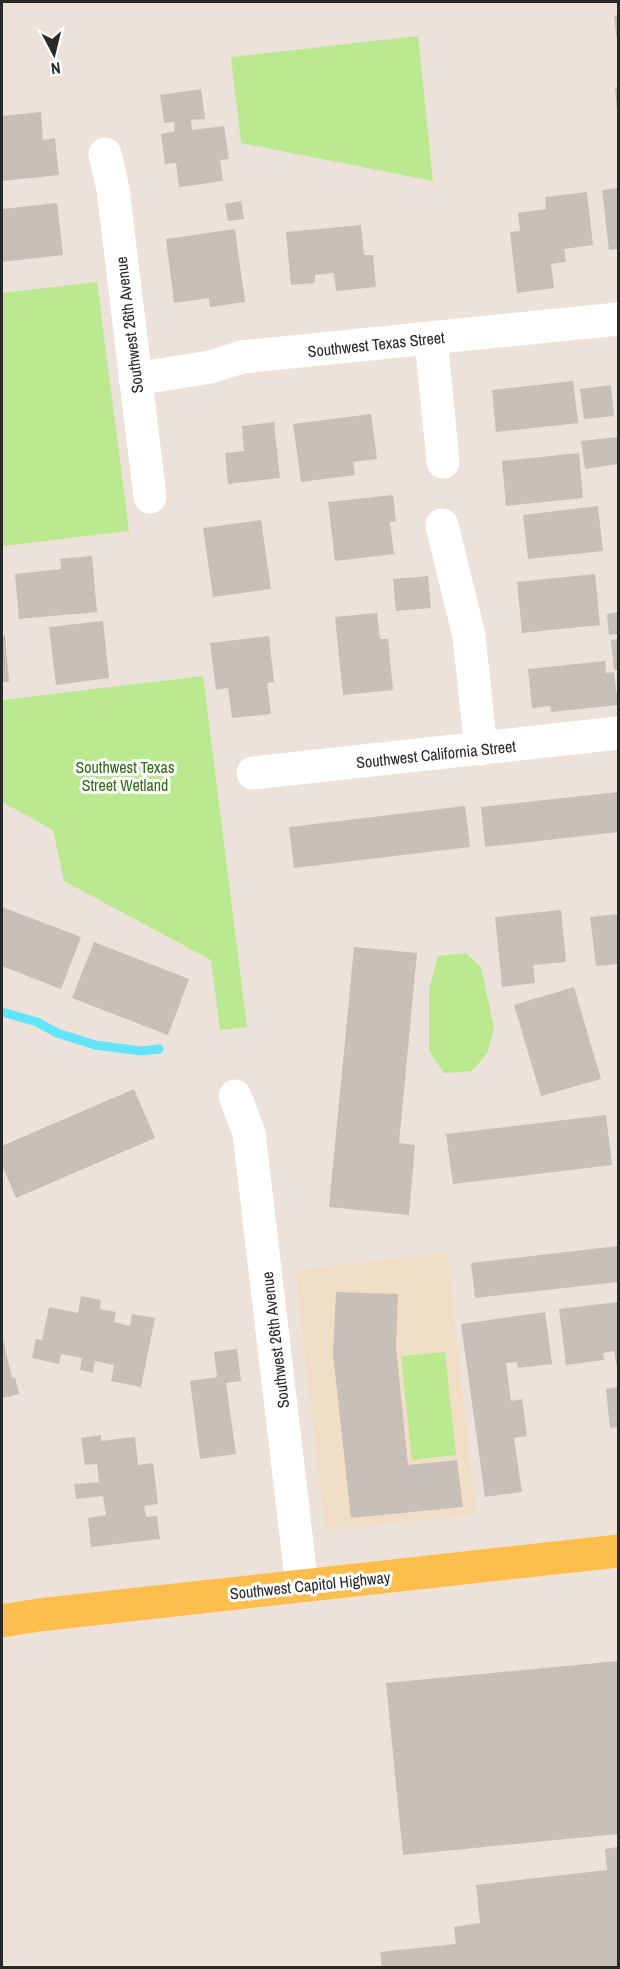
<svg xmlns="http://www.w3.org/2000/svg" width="620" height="1969" viewBox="0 0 620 1969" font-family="'Archivo Narrow',sans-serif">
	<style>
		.education { fill: #f1dec7 }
		.green { fill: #bae990 }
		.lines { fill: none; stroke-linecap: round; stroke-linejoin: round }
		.stream { stroke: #62e5fa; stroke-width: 9 }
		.building { fill: #c8bfb9 }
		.minor { stroke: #fff; stroke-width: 33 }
		.major { stroke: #febe4e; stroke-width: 33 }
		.labels { text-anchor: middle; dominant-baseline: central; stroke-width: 6; stroke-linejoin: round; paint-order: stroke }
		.street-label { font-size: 16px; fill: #292929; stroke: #fff }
		.park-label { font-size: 16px; fill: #316d13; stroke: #fff }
	</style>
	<rect width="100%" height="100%" fill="#ede2d9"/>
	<path class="education" d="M447,1253l29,261 -151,17 -30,-261z"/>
	<path class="green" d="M418,36l15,145 -192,-38 -10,-86z
		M97,282l32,249 -127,15v-253z
		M203,676l44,351 -27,3 -9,-70 -147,-79 -11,-51 -51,-28v-102z
		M466,953l15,14 13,61 -6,24 -16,19 -28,2 -15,-22v-62l9,-33z
		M445,1352l11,103 -44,5 -11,-104z"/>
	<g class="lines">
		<path class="stream" d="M2,1012l35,10 20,11 38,12 46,6 18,-2"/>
	</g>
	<path class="building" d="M618,15v27h-1l-3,-26z
		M618,87v24h-1l-2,-23z
		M201,89l4,30 -14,1 1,10 32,-4 5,33 -9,1 3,21 -44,6 -3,-24 -11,1 -4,-30 14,-3 -1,-9 -10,1 -4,-28z
		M41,112l2,28 12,-2 4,37 -57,6v-65z
		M618,188v61l-9,1 -7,-60z
		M587,192l6,53 -29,4 2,13 -15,2 3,24 -37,5 -7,-61 10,-1 -2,-18 28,-4 -1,-12z
		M241,201l3,18 -16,2 -3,-17z
		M57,203l6,52 -61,7v-53z
		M361,225l3,30h9l3,32 -40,4 -2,-18 -19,2v8l-24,2 -5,-53z
		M235,229l10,73 -35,5 -1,-9 -35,5 -8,-64z
		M573,381l5,42 -82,9 -4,-42z
		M611,385l3,31 -30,3 -4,-30z
		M371,414l6,45 -24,3 2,13 -54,7 -8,-58z
		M274,422l6,56 -52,6 -3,-31 19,-2 -2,-25z
		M618,437v27l-33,5 -4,-28z
		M579,453l4,45 -77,8 -4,-45z
		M393,495l3,26 -6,1 4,32 -59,7 -7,-59z
		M598,506l5,45 -75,8 -5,-44z
		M261,520l10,69 -58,8 -10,-69z
		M92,556l5,56 -78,7 -4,-45 46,-5 -1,-10z
		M595,574l5,51 -78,8 -5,-51z
		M428,576l3,32 -35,3 -3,-32z
		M618,612v22l-9,1 -2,-21z
		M377,613l3,26h8l5,51 -50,5 -8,-78z
		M103,621l6,57 -53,7 -7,-58z
		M5,635l4,47h-7v-46z
		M269,636l5,46 -7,1 4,31 -39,4 -4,-30 -12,2 -6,-47z
		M618,639v31h-4l-3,-30z
		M605,661l1,12 8,-1 4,33 -67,7 -1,-6 -18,2 -4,-39z
		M618,792v40l-133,15 -4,-40z
		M465,806l5,41 -176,21 -5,-41z
		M2,907l79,30 -20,52 -59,-23z
		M561,910l5,52 -33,3 2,18 -33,4 -7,-70z
		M618,914v50l-22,2 -6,-49z
		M94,942l95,37 -21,56 -96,-37z
		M354,947l63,6 -18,190 16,2 -6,70 -80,-8z
		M574,987l27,92 -60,17 -27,-91z
		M134,1089l21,49 -139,60 -14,-33v-19z
		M606,1115l6,50 -159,19 -7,-50z
		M618,1246v36l-143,16 -4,-35z
		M336,1292l62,2 -2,53 12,118 49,-5 6,47 -112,11 -18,-164z
		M81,1296l20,4 -1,9 16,3 -2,10 16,4 2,-12 23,4 -14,69 -30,-6 3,-16 -19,-4 -2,12 -13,-3 2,-12 -21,-4 -2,10 -27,-6 4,-19 6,1 7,-33 29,6z
		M618,1302v71l-4,-22 -11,2 1,7 -38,5 -7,-56z
		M545,1312l7,52 -34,4 -1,-6 -11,1 5,38 11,-2 5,37 -13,2 8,54 -37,5 -24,-173z
		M2,1335l10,43 3,-1 4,17 -17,4z
		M237,1349l4,32 -15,2 10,71 -36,5 -10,-78 27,-4 -3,-25z
		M618,1387v40l-8,1 -4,-39z
		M101,1435v6l34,-4 3,28 15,-2 5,41 -14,2 2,11 11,-1 3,23 -69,8 -3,-29 18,-3 -3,-19 -27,3 -2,-15 25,-2 -2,-18 -12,1 -4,-27z
		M618,1661v173l-215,21 -17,-172z
		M618,1847v121h-236l-2,-16 76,-8 -2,-17 26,-4 -4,-38 131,-15 -2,-21z"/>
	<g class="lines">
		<path class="minor" d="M105,154l8,35 37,308
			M431,339l12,123
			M135,379l75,-12 32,-10 376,-38
			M442,525l27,111 12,113
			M253,773l365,-40
			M235,1096l14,37 53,453"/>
		<path class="major" d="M2,1621l37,-6 579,-64"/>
	</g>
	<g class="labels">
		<g class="street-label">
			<text transform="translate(129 325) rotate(-97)">Southwest 26th Avenue</text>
			<text transform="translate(376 344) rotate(-6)">Southwest Texas Street</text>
			<text transform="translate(436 754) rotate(-6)">Southwest California Street</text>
			<text transform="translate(275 1340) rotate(-97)">Southwest 26th Avenue</text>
			<text transform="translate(310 1585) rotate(-6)">Southwest Capitol Highway</text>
		</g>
		<g class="park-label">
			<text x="125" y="767">Southwest Texas<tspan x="125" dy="18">Street Wetland</tspan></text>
		</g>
	</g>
	<rect width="620" height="1969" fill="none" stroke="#292929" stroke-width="6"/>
	<g transform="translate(54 54) rotate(173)" stroke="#ffffff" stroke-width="4.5" paint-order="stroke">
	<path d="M0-4.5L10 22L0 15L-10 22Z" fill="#292929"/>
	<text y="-9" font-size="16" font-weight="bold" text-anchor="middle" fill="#292929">N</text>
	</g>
</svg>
